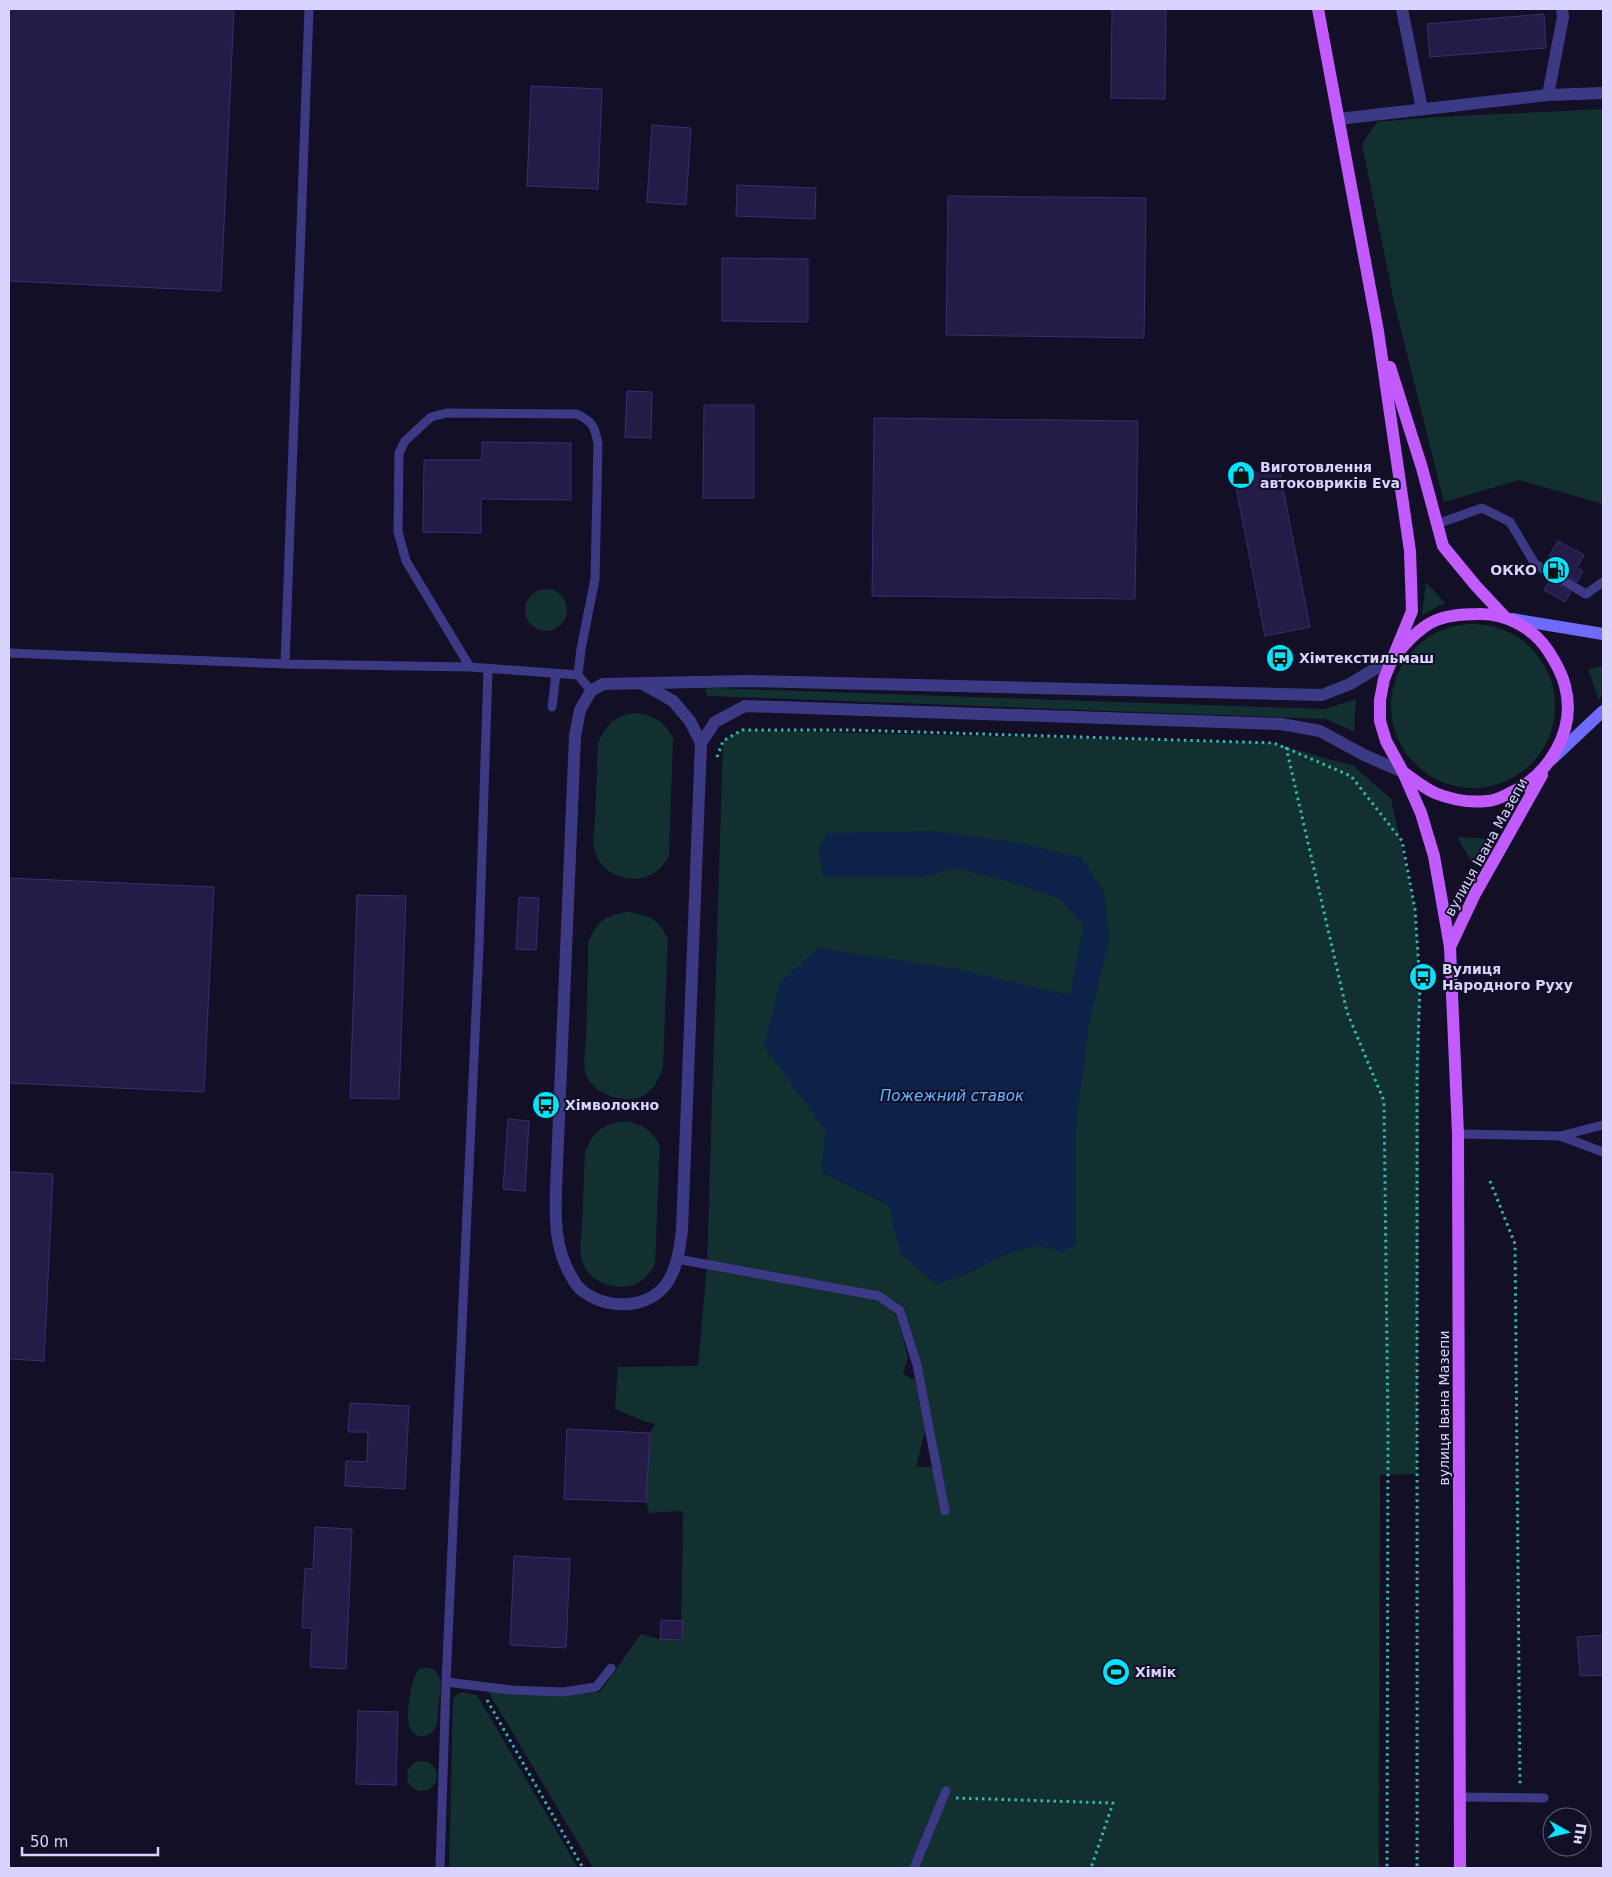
<svg xmlns="http://www.w3.org/2000/svg" width="1612" height="1877" viewBox="0 0 1612 1877" font-family="'DejaVu Sans',sans-serif">
	<style>
		.green { fill: #12302f; fill-rule: evenodd }
		.water { fill: #0c2248 }
		.building { fill: #241b47; stroke: #3b2d73 }
		.lines { fill: none; stroke-linecap: round; stroke-linejoin: round }
		.path { stroke: #2fb8b0; stroke-width: 3; stroke-dasharray: 2.5 4; stroke-linecap: butt }
		.service { stroke: #3d3a85; stroke-width: 9 }
		.minor { stroke: #3d3a85; stroke-width: 12 }
		.secondary { stroke: #6f6bff; stroke-width: 12 }
		.primary { stroke: #c25bff; stroke-width: 12 }
		.labels { text-anchor: middle; dominant-baseline: central; stroke-width: 4; stroke-linejoin: round; paint-order: stroke }
		.poi-label { font-size: 14px; font-weight: bold; fill: #d9d4ff; stroke: #130f26; text-anchor: start }
		.street-label { font-size: 14px; fill: #d9d4ff; stroke: #130f26 }
		.water-label { font-size: 15px; font-style: italic; fill: #62b6ff; stroke: #130f26 }
	</style>
	<rect width="100%" height="100%" fill="#130f26"/>
	<path class="green" d="M1603,109v395l-84,-24 -75,22 -50,-200 -32,-158 15,-22 58,-5z
		M1426,582l19,21 -23,12z
		M525 610a21 21 0 1 1 42 0a21 21 0 1 1-42 0Z
		M1391 706a82 82 0 1 1 164 0a82 82 0 1 1-164 0Z
		M1603,666v28l-4,6 -11,-31z
		M714,688l611,21 31,-10 -2,32 -29,-12 -618,-23 -2,-7z
		M638,713c18,4 27,9 35,25l-4,118c-7,13 -17,22 -33,23 -19,0 -38,-10 -42,-31 -2,-10 1,-21 1,-31 1,-24 2,-48 3,-73 8,-20 18,-30 40,-31z
		M742,730l532,13 12,4 68,19 37,33 24,110 5,76 -3,489 -37,1 -1,393h-786l-107,-180 75,7 39,-3 41,-58 19,5 21,1 2,-129 -34,2 -3,-11 4,-69 5,-9 -9,-2 -31,-13 3,-42 80,-1 9,-102 16,-523zM881,1298l19,14 37,155h-21l9,-36 -10,-51 -12,-6 5,-17 -10,-38z
		M1457,837l38,2 -20,28z
		M629,912c23,5 28,5 39,27l-5,127c-5,17 -13,32 -32,33 -18,1 -42,-9 -46,-28 -2,-11 1,-25 1,-35 1,-31 2,-62 2,-93 8,-21 18,-29 41,-31z
		M626,1121c17,4 26,9 34,25l-5,118c-6,13 -17,22 -32,23 -19,0 -39,-10 -42,-31 -2,-10 1,-21 1,-31 1,-24 2,-48 3,-73 8,-20 18,-29 41,-31z
		M425,1668c22,0 15,27 13,41 0,6 0,14 -3,19 -2,6 -9,9 -16,8 -5,-1 -9,-6 -10,-11 -3,-11 2,-48 10,-56z
		M461,1692l16,3 101,173h-129l4,-170z
		M407 1776a15 15 0 1 1 30 0a15 15 0 1 1-30 0Z"/>
	<path class="water" d="M936,831l89,13 56,14 23,34 5,46 -21,92 -12,99v114l-14,10 -23,-8 -39,11 -33,18 -30,11 -37,-32 -11,-48 -68,-33 5,-41 -62,-85 16,-63 38,-35 138,21 114,26 13,-69 -22,-26 -34,-13 -70,-19 -35,9h-98l-6,-25 8,-19z"/>
	<path class="building" d="M9,9h225l-13,282 -212,-10z
		M1112,9h54l-1,90 -54,-1z
		M1544,14l2,34 -116,9 -3,-33z
		M531,86l71,3 -4,100 -71,-3z
		M652,125l39,3 -5,77 -39,-3z
		M737,185l79,3 -1,31 -79,-3z
		M948,196l198,2 -2,140 -198,-3z
		M722,258l86,1v63l-86,-1z
		M627,391l25,1 -1,46 -26,-1z
		M704,405h50v93h-51z
		M874,418l264,3 -3,178 -263,-3z
		M482,442l89,1v57l-90,-1v34l-58,-1 1,-72h58z
		M1279,468l31,159 -45,9 -31,-159z
		M1558,541l26,14 -7,13 6,3 -6,11 -21,-13 4,-6 -11,-7z
		M1550,580l21,12 -6,10 -21,-12z
		M9,878l205,9 -10,205 -195,-9z
		M357,895l49,1 -7,203 -49,-1z
		M519,897l20,1 -3,52 -20,-1z
		M508,1119l21,2 -4,70 -22,-2z
		M9,1172l44,2 -9,187 -35,-2z
		M350,1403l59,3 -4,83 -60,-3 1,-25 21,1 1,-30h-20z
		M567,1429l83,4 -4,69 -82,-3z
		M315,1527l37,2 -6,140 -36,-2 2,-39h-10l3,-60 8,1z
		M514,1556l56,3 -4,89 -56,-3z
		M661,1620l22,1 -1,19 -22,-1z
		M1603,1635v40l-23,1 -3,-39z
		M358,1711l40,1 -2,73 -40,-1z"/>
	<g class="lines">
		<path class="path" d="M1286,747l61,265 37,89 4,329 -1,438
			M717,757l6,-16 19,-11h111l421,13 77,33 51,65 13,68 5,76 -3,85v798
			M1490,1181l25,63 5,542
			M487,1700l96,168
			M956,1798l157,5 -22,65"/>
		<path class="service" d="M1437,524l45,-16 28,14 25,42 51,30 17,-12
			M9,653l276,11 185,3 108,8 13,16
			M285,664l24,-655
			M470,667l-64,-106 -8,-29 1,-79 6,-12 26,-24 16,-4 130,1c16,8 18,13 21,30l-3,135 -14,70 -3,26
			M552,707l4,-33
			M1458,1134l102,2 43,-11
			M1560,1136l43,16
			M677,1259l202,37 21,15 17,54 28,146
			M446,1682l65,8 52,2 33,-5 15,-19
			M1459,1797l85,1
			M440,1868l6,-186 33,-736 9,-277
			M914,1868l32,-77"/>
		<path class="minor" d="M1402,9l20,100
			M1548,95l15,-78 -1,-8
			M1338,119l210,-24 55,-2
			M1393,658l-43,26 -28,11 -575,-14 -144,3 -12,7 -11,19 -5,26 -19,453c-1,29 -1,59 14,85 3,6 9,15 14,18 27,20 70,16 86,-14 8,-15 10,-32 12,-48l19,-487 14,-21 30,-16 536,18 39,7 44,24 39,17
			M643,684l30,17 17,20 11,22"/>
		<path class="secondary" d="M1512,619l91,15
			M1551,760l52,-49"/>
		<path class="primary" d="M1318,9l60,322 32,220 2,60 -28,68 -4,21v21l6,20 17,31 18,41 13,43 16,91 8,187 2,734
			M1390,367l32,101 21,78 33,40 30,32
			M1400,650c25,-29 40,-36 78,-36 28,-1 56,14 71,38 7,11 13,21 16,34 12,44 -16,90 -57,108 -6,3 -14,7 -21,7 -17,2 -37,-2 -52,-8 -11,-5 -22,-14 -32,-21
			M1450,947l25,-53 67,-119"/>
	</g>
	<defs>
		<g id="shop-disc" transform="scale(1.4375)"><circle r="9.5" fill="#00e5ff" stroke="#130f26"/><path d="M-5-2.5h2.3a2.7 3.5 0 0 1 5.4 0H5L5.5 6h-11ZM-1.5-2.5h3a1.5 2.3 0 0 0-3 0Z" fill="#111"/></g>
		<g id="fuel-disc" transform="scale(1.4375)"><circle r="9.5" fill="#00e5ff" stroke="#130f26"/><path d="M-5.5-6h7V0h2V4h1.3V-2.5L3-4.5l.8-.8L6-3V5H2.5V1h-1V6h-7ZM-4.2-4.7v3.2H.2V-4.7Z" fill="#111"/></g>
		<g id="bus-disc" transform="scale(1.4375)"><circle r="9.5" fill="#00e5ff" stroke="#130f26"/><path d="M-5-6H5V4H4V6H2V4H-2V6H-4V4H-5ZM-3.5-4V0h7V-4ZM-3.5 1.2v1.5H-2V1.2ZM2 1.2v1.5H3.5V1.2Z" fill="#111"/></g>
		<g id="stadium-disc" transform="scale(1.4375)"><circle r="9.5" fill="#00e5ff" stroke="#130f26"/><path d="M0-5a6.5 5 0 1 0 0 10a6.5 5 0 1 0 0-10ZM-3.5-1.8h7v3.6h-7Z" fill="#111"/></g>
	</defs>
	<g fill-rule="evenodd">
		<use href="#shop-disc" x="1241" y="475"/>
		<use href="#fuel-disc" x="1556" y="570"/>
		<use href="#bus-disc" x="1280" y="658"/>
		<use href="#bus-disc" x="1423" y="977"/>
		<use href="#bus-disc" x="546" y="1105"/>
		<use href="#stadium-disc" x="1116" y="1672"/>
	</g>
	<g class="labels">
		<g class="poi-label">
			<text x="1260" y="467">Виготовлення<tspan x="1260" dy="16">автоковриків Eva</tspan></text>
			<text x="1537" y="570" text-anchor="end">ОККО</text>
			<text x="1299" y="658">Хімтекстильмаш</text>
			<text x="1442" y="969">Вулиця<tspan x="1442" dy="16">Народного Руху</tspan></text>
			<text x="565" y="1105">Хімволокно</text>
			<text x="1135" y="1672">Хімік</text>
		</g>
		<g class="street-label">
			<text transform="translate(1486 847) rotate(-61)">вулиця Івана Мазепи</text>
			<text transform="translate(1444 1408) rotate(-90)">вулиця Івана Мазепи</text>
		</g>
		<g class="water-label">
			<text x="952" y="1096">Пожежний ставок</text>
		</g>
	</g>
	<rect width="1612" height="1877" fill="none" stroke="#d9d4ff" stroke-width="20"/>
	<g transform="translate(1567 1832) rotate(98)"><circle r="24" fill="#130f26" stroke="#625e7d"/>
	<path d="M0-4L9 19L0 12L-9 19Z" fill="#00e5ff"/>
	<text y="-8" font-size="14" font-weight="bold" text-anchor="middle" fill="#d9d4ff">Пн</text>
	</g>
	<path d="M22 1847v8h136v-8" fill="none" stroke="#d9d4ff" stroke-width="2.5"/>
	<text x="30" y="1847" font-size="15" fill="#d9d4ff" stroke="#130f26" stroke-width="4" paint-order="stroke">50 m</text>
</svg>
